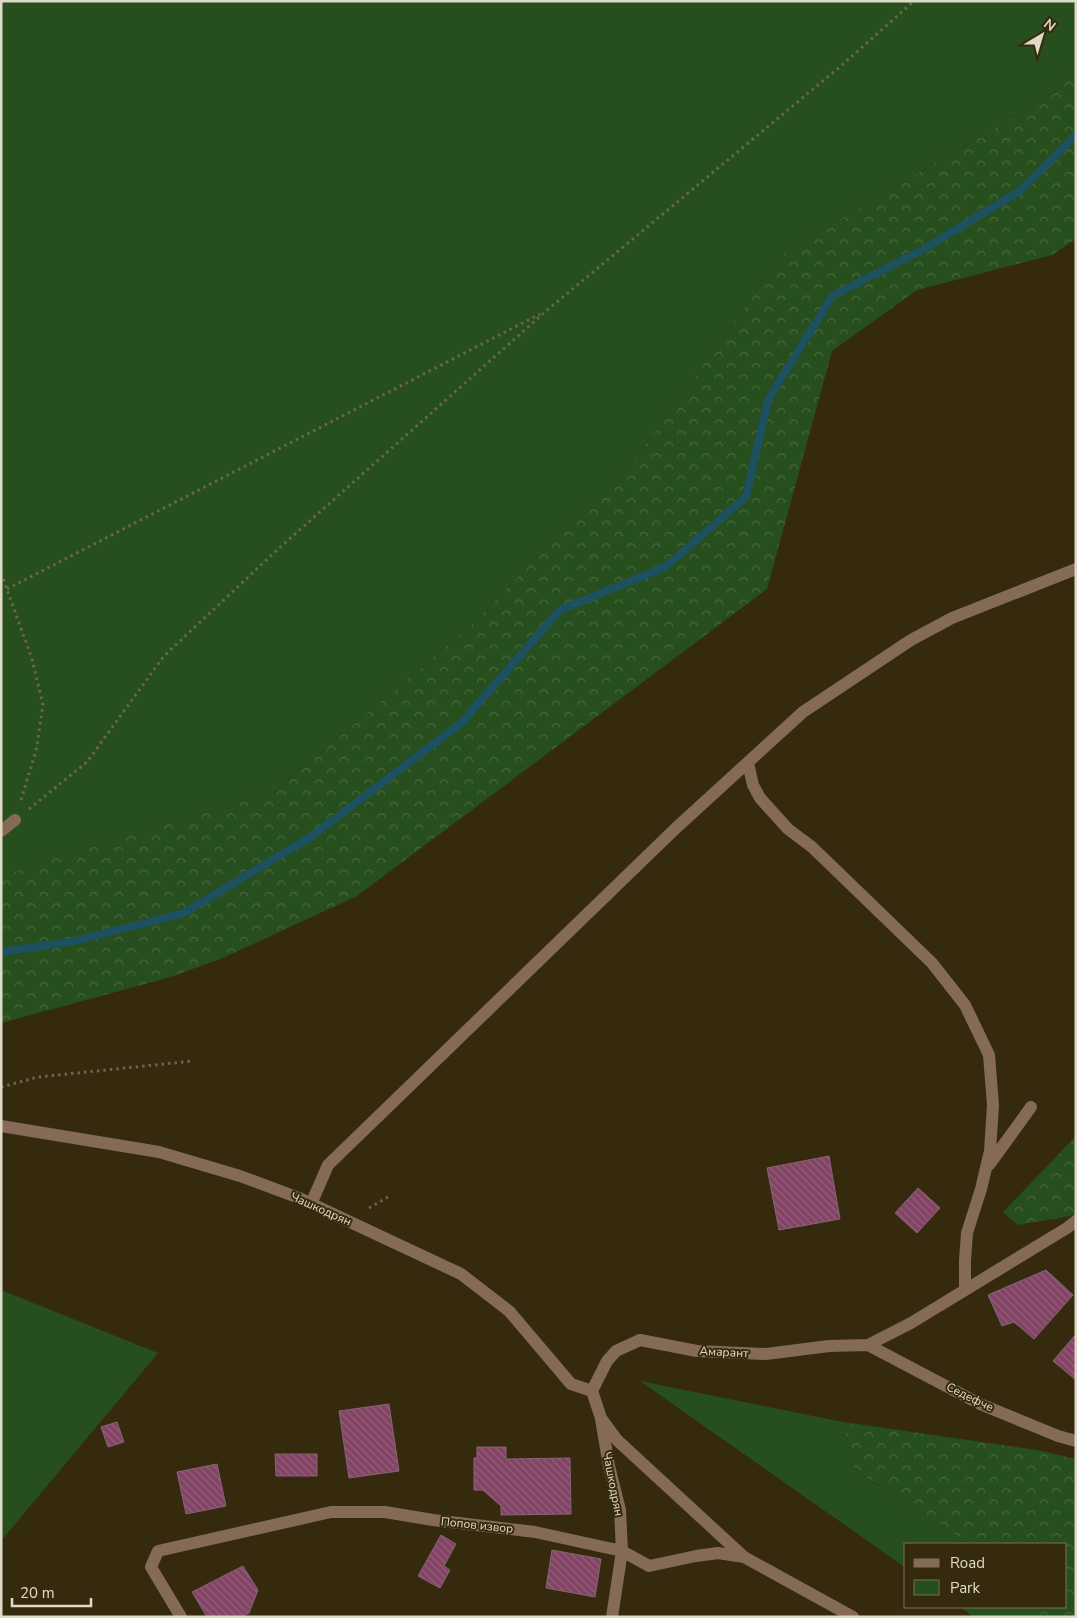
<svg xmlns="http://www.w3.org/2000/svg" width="1077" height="1618" viewBox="0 0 1077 1618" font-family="'Nunito Sans',sans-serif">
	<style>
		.green { fill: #274f1d }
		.forest { fill: url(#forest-crowns) }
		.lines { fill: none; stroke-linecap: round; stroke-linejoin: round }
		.stream { stroke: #1d5160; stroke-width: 8 }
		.building { fill: url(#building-back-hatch); stroke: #856575 }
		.path { stroke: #6e644b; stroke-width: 3; stroke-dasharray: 2.5 4; stroke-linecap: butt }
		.minor { stroke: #846a57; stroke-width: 12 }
		.labels { text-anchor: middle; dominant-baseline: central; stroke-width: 4; stroke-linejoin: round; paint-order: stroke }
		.street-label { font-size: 12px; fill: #e0d9c8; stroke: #352a0d }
	</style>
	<defs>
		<pattern id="forest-crowns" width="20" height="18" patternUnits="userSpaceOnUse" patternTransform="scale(1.25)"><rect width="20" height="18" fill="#274f1d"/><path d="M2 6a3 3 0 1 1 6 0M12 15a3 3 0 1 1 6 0" fill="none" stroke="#46683c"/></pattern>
		<pattern id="building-back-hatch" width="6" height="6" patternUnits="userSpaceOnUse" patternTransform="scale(1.25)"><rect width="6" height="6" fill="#834365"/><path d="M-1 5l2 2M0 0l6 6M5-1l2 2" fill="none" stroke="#945e7a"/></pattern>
	</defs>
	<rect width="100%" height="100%" fill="#352a0d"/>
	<path class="green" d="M1,1h1075v66l-13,20 -279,166 -142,196 -167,172 -201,172 -195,57 -78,26z
		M1,1290l157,63 -157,188z
		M640,1381l203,41 12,48 115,74h-64v24z
		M960,1607h71l8,10h-65z"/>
	<path class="forest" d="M1076,67v172l-24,16 -135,35 -85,61 -65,238 -410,307 -132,61 -54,20 -170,46v-147l78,-26 195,-57 201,-172 167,-172 142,-196 279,-166z
		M1076,1136v79l-58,10 -15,-13z
		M843,1422l194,28 39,9v158h-37l-8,-10h35v-63h-96l-115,-74z"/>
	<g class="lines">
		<path class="stream" d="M1,952l74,-11 109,-28 128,-77 149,-113 99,-113 105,-43 81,-70 22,-97 64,-104 92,-47 97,-59 55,-55"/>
	</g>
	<path class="building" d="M829,1156l11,63 -61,11 -12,-62z
		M918,1188l22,20 -23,25 -22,-20z
		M1046,1270l27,25 -39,44 -20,-17 -12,4 -14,-31z
		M1076,1334v46l-23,-19z
		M389,1404l10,67 -50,7 -10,-67z
		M117,1422l7,20 -16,5 -7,-20z
		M477,1447h29v12l64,-1 1,56 -70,1v-9l-18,-16h-9v-32h3z
		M275,1454h42v22h-41z
		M217,1464l9,42 -40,8 -9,-42z
		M441,1535l15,9 -12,22 6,4 -10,18 -22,-12z
		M552,1550l49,9 -6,38 -49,-9z
		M243,1566l15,24 -9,23 -7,4h-35l-15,-25z"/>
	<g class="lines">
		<path class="path" d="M1,573l31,86 11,46 -7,46 -16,52
			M7,589l533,-275
			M29,809l58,-47 77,-106 113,-106 268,-238 297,-247 72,-64
			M1,1087l37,-10 155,-16
			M369,1208l19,-11"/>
		<path class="minor" d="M748,763l5,22 7,13 28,31 24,18 120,116 33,42 24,50 4,50 -3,46 -9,38 -14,44 -2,27v30
			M1,831l14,-11
			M1,1126l158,26 81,24 59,22 162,76 48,37 62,73 21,7
			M989,1165l42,-58
			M311,1204l17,-39 348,-337 127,-116 108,-72 41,-22 124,-49
			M868,1345l112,59 78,32 18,5
			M601,1419l8,47 11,44 2,41 -10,66
			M744,1557l-127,-117 -16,-22 -9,-27 15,-30 9,-10 24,-11 57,11 69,3 63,-8 39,-1 43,-22 156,-95 9,-7
			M181,1617l-30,-50 7,-16 173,-39h54l48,8 102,12 87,19 27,15 47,-10 22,-3 26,4 109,60"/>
	</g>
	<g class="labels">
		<g class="street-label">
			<text transform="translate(321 1209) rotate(24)">Чашкодрян</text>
			<text transform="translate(724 1352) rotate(3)">Амарант</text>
			<text transform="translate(970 1397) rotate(26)">Седефче</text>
			<text transform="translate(613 1484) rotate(79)">Чашкодрян</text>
			<text transform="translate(477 1525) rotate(6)">Попов извор</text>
		</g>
	</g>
	<rect width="1077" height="1618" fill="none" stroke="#e0d9c8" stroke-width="5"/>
	<rect x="904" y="1543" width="162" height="65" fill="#352a0d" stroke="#797058"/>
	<rect x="914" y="1559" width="25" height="8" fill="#846a57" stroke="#797058"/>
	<text x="950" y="1568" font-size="15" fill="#e0d9c8">Road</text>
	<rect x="914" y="1580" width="25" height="15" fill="#274f1d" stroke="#797058"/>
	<text x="950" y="1593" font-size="15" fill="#e0d9c8">Park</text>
	<g transform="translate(1042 35) rotate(38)" stroke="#352a0d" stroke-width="4" paint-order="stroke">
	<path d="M0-4L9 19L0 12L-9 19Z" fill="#e0d9c8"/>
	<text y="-8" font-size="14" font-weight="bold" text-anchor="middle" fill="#e0d9c8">N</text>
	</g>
	<path d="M12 1598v8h79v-8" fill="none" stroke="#e0d9c8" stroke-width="2.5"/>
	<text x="20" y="1598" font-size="15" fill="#e0d9c8" stroke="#352a0d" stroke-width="4" paint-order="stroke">20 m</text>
</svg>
